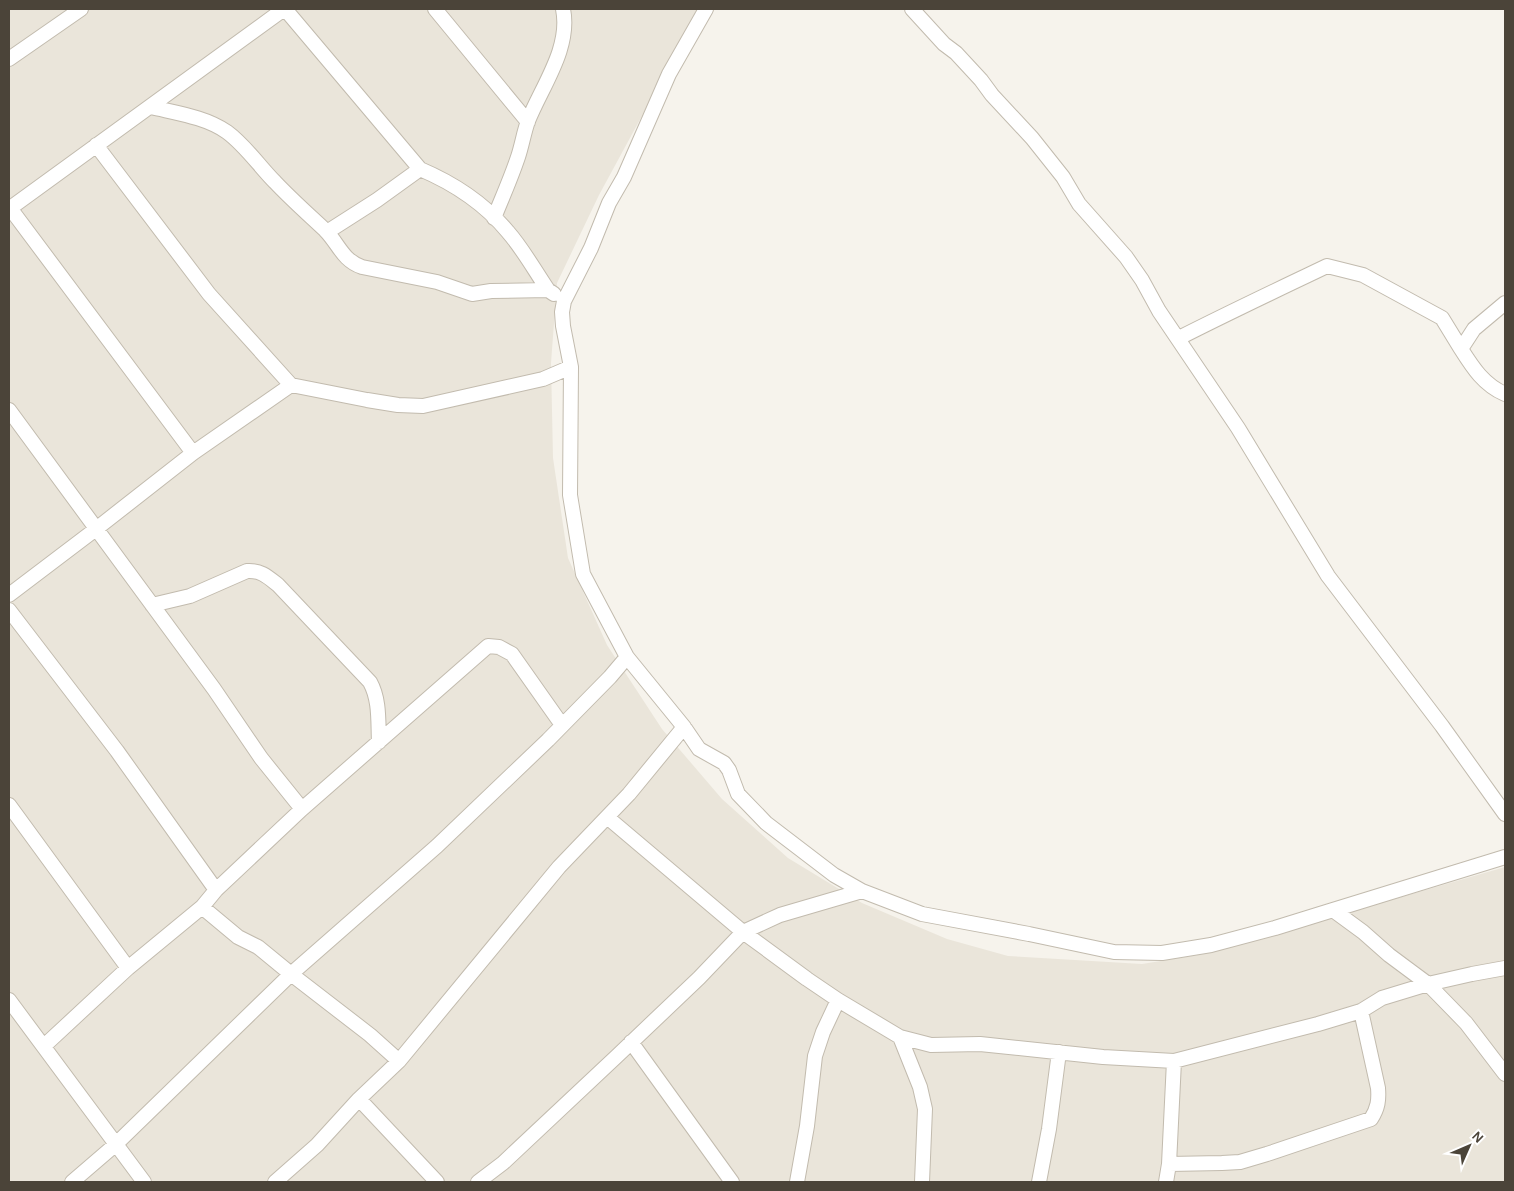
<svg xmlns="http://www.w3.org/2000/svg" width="1514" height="1191" viewBox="0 0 1514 1191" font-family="Karla,sans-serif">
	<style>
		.residential { fill: #eae5da }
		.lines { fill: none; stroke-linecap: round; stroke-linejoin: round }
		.street-casing { stroke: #c2bbae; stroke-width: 16 }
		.street { stroke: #fff; stroke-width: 14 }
	</style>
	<rect width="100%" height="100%" fill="#f6f3ec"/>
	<path class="residential" d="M9,9h691l-101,186 -42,88 -6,80 2,95 15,100 39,87 55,84 60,70 66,59 74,45 85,36 61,17 134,8 62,-10 301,-87v315h-1496z"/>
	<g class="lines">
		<g class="street-casing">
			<path id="street" d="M285,9l135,160c33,14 65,35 88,63 15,17 27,39 40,58l6,4
				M435,9l93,113
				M706,9l-37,65 -45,103 -15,26 -18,45 -27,53 -2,11 1,14 8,41 -1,128 13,79 44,83 57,70 15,22 25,14 5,7 9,24 28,29 68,52 28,16 60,23 107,20 85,18 48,1 49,-8 64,-17 58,-18 30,22 26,23 39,29 38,39 39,51
				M912,9l32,35 12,9 25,27 11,15 40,43 31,39 16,27 47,53 16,23 17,31 79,117 90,148 114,150 63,88
				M9,59l72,-50
				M151,107c25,6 55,10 76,25 19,14 32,34 48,50 16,17 33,32 50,48 14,14 17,30 37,37l75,15 35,12 19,-3 57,-1
				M96,145l113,149 82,91 76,15 31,5 25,1 120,-27 28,-12
				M10,208l183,245
				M9,209l275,-200
				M494,218c8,-20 17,-40 24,-61 4,-12 6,-25 10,-36 14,-35 43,-73 35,-112
				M327,232l50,-32 43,-31
				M1179,338c49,-25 98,-48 148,-72l36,9 79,43 19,31 13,-20 31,-26
				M1461,349c12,19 23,36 44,45
				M9,410l205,279 47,69 41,51
				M9,595l87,-66 97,-76 98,-68
				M152,605l38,-9 57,-25c14,-1 21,6 31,14l92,97c10,18 8,40 9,60
				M9,610l108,141 99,139
				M9,805l119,163
				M607,817l136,115 64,47 31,21 62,37 31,8 49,-1 123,13 71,4 144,-37 43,-13 21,-13 46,-14 44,-10 33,-6
				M202,907l36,30 20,10 33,27 79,61 29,26
				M1333,910l172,-53
				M9,1000l135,182
				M900,1037l20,50 5,22 -3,73
				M631,1042l101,140
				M44,1046l84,-78 74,-61 14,-17 86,-81 186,-163 11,1 13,7 50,71
				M359,1099l78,83
				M1169,1164l53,-1 18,-1 27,-8 104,-35c7,-11 8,-19 7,-31l-17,-77
				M72,1182l43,-37 176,-171 146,-128 111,-106 62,-63 17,-20
				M275,1182l42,-37 42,-46 40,-38 160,-194 70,-73 55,-67
				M478,1182l25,-19 114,-107 82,-78 44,-46 37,-17 82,-24
				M797,1182l10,-56 8,-70 8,-24 15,-32
				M1039,1182l10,-53 10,-77
				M1166,1182l3,-18 5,-103"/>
		</g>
		<use href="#street" class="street"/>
	</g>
	<rect width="1514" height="1191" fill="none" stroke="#4b4439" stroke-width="20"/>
	<g transform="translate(1469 1146) rotate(45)" stroke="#ffffff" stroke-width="4" paint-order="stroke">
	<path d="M0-4L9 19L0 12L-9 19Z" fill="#4b4439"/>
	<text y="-8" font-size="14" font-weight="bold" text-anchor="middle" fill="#4b4439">N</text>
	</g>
</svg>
